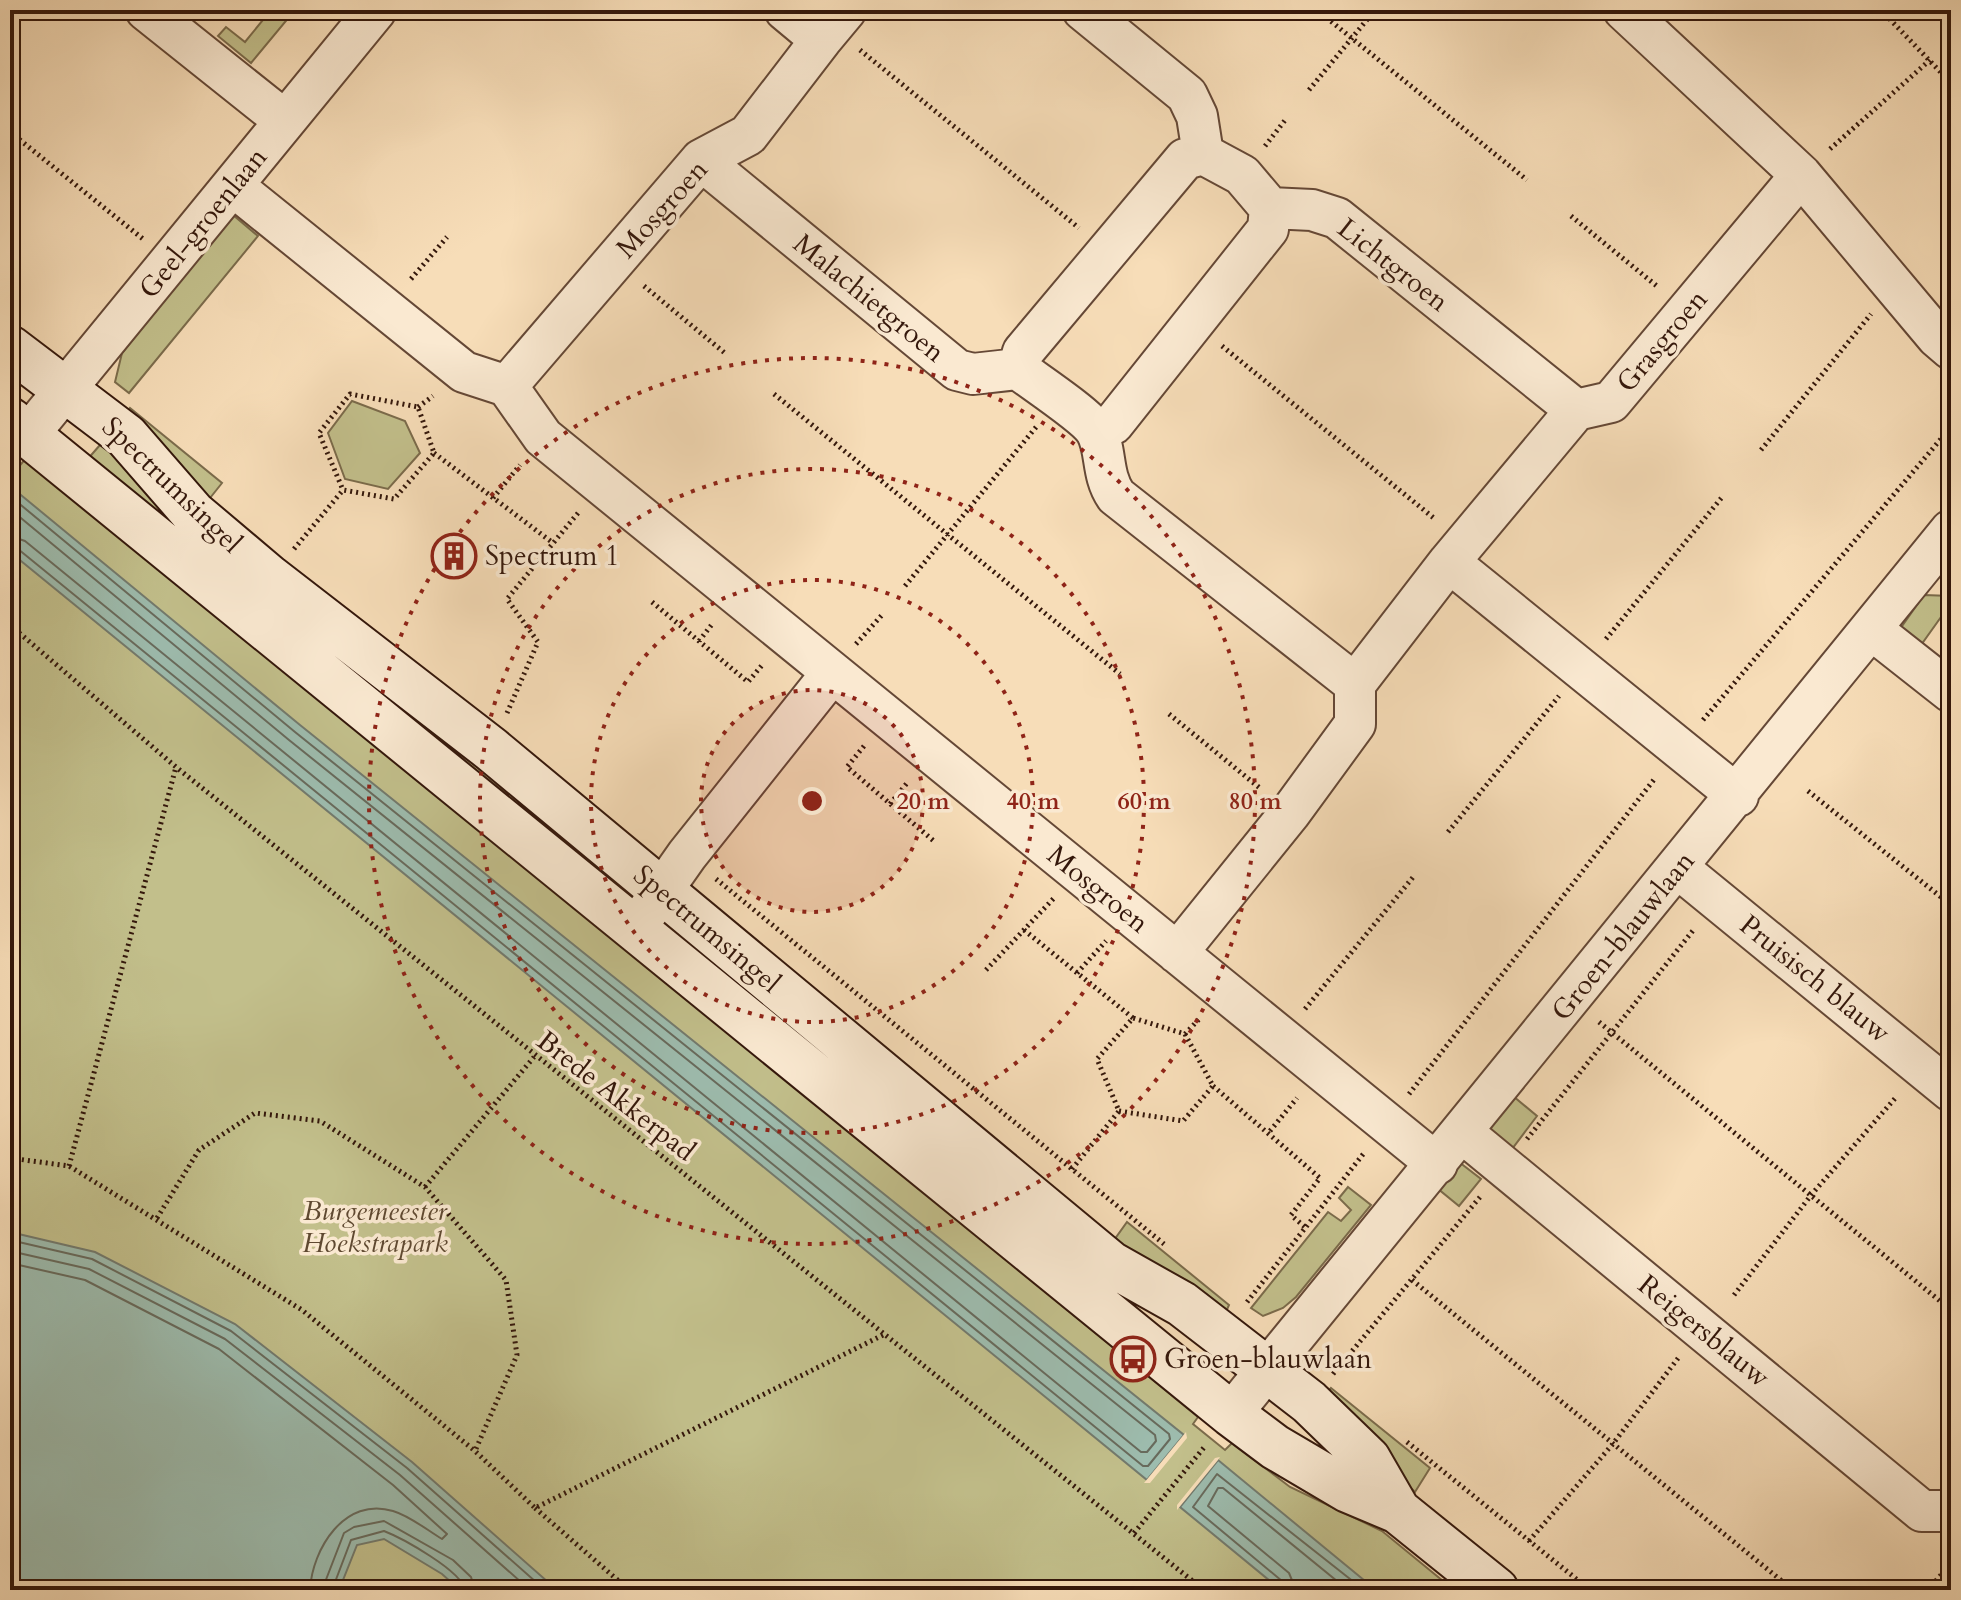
<svg xmlns="http://www.w3.org/2000/svg" width="1961" height="1600" viewBox="0 0 1961 1600" font-family="Cardo,serif">
	<style>
		.green { fill: #c2bf8b; stroke: #7b6b4b; stroke-width: 2 }
		.water { fill: #9dbcae; stroke: #737a6d; stroke-width: 2 }
		.pier { fill: #f7ddb8 }
		.lines { fill: none; stroke-linecap: round; stroke-linejoin: round }
		.shore { stroke: #686a5c; stroke-width: 2 }
		.street-casing { stroke: #654836; stroke-width: 44 }
		.secondary-casing { stroke: #34170b; stroke-width: 48 }
		.path { stroke: #34170b; stroke-width: 5; stroke-dasharray: 2 4; stroke-linecap: butt }
		.street { stroke: #fae9d1; stroke-width: 40 }
		.secondary { stroke: #fae9d1; stroke-width: 44 }
		.ring { fill: none; stroke: #8f2418; stroke-width: 4; stroke-dasharray: 4 8 }
		.labels { text-anchor: middle; dominant-baseline: central; stroke-width: 7; stroke-linejoin: round; paint-order: stroke }
		.street-label { font-size: 28px; fill: #34170b; stroke: #fae9d1 }
		.poi-label { font-size: 28px; fill: #34170b; stroke: #fae9d1; text-anchor: start }
		.park-label { font-size: 28px; font-style: italic; fill: #5f4931; stroke: #fae9d1 }
		.centre { fill: #8f2418; stroke: #fae9d1; stroke-width: 4 }
		.ring-label { font-size: 24px; text-anchor: middle; font-weight: bold; fill: #8f2418; stroke: #fae9d1; stroke-width: 7; stroke-linejoin: round; paint-order: stroke }
	</style>
	<rect width="100%" height="100%" fill="#f7ddb8"/>
	<filter id="stains"><feTurbulence type="fractalNoise" baseFrequency=".0025" numOctaves="4"/><feColorMatrix values="0 0 0 0 .2 0 0 0 0 .09 0 0 0 0 .02 0 0 0 .5 -.17"/></filter>
	<radialGradient id="worn" r=".72"><stop offset=".6" stop-color="#630" stop-opacity="0"/><stop offset="1" stop-color="#630" stop-opacity=".3"/></radialGradient>
	<path class="green" d="M271,10h24l-44,53 -33,-27 8,-9 19,15z
		M233,215l25,21 -129,157 -14,-11 7,-29z
		M352,401l53,20 15,32 -32,36 -43,-10 -17,-46z
		M130,408l92,75 -20,25 -78,-91z
		M107,437l504,433 -33,-6 -492,-403z
		M27,457l1171,960 -5,7 32,26 7,-7 58,44 92,44 72,59h-1444v-1125l6,5z
		M1924,595l27,1v7l-30,42 -21,-16z
		M1513,1096l24,20 -25,33 -23,-19z
		M1459,1162l22,17 -22,27 -22,-18z
		M1348,1187l23,18 -75,92 -13,11 -20,8 -12,-8 77,-96 13,9 10,-11 -12,-12z
		M1127,1222l102,83 -4,9 -113,-71z
		M1331,1388l99,80 -15,24 -32,-30 -58,-67z"/>
	<path class="water" d="M10,486l290,239 884,710 -37,45 -1137,-928z
		M10,1232l85,20 140,72 177,138 145,128h-97l-18,-16 -58,-35 -27,6 -18,45h-329z
		M1218,1460l158,130h-95l-101,-83z"/>
	<path class="pier" d="M1186,1432l1,6 -37,45h-6z
		M1220,1457l-2,3 -41,50v-5l38,-47z"/>
	<g class="lines">
		<path class="shore" d="M10,496l285,236 874,702 1,5 -22,27h-5l-1125,-917 -8,-2
			M10,509l279,231 866,695 1,6 -9,11h-6l-1116,-911 -15,-5
			M10,1240l82,19 139,72 176,137 138,122
			M10,1251l79,18 136,70 175,136 130,115
			M10,1263l75,17 134,69 174,136 54,49 -5,5c-15,-9 -32,-23 -49,-28 -48,-15 -81,38 -83,79
			M322,1590l22,-57 10,-6 30,-6 69,39 18,17 4,13
			M332,1590l19,-50 33,-9c18,7 78,40 81,59
			M1286,1590l-4,-9 -89,-74 24,-33 147,116
			M1296,1590l-7,-17 -81,-67 10,-18h5l125,102"/>
		<g class="street-casing">
			<path id="street" d="M146,10l139,111
				M1083,10l104,85 10,21 6,38
				M1624,10l177,165 136,162 14,12
				M821,40l25,-30
				M1203,154l39,21 28,33 42,2 25,8 239,192
				M701,160l256,210 16,4 45,-5c17,13 69,47 78,62 11,19 5,43 20,65l239,188
				M233,186l231,186 43,14 36,51 894,727
				M1018,369l5,-17 162,-193 18,-5
				M507,386l194,-226 47,-25 73,-95 -36,-30
				M1096,431l17,-7 155,-195 2,-21
				M28,435l348,-425
				M1449,562l289,234
				M1871,629l80,63
				M1678,868l273,223
				M635,929l52,-74 145,-182
				M1177,953l113,-140 65,-89v-40l94,-122 127,-152 35,-8 190,-227
				M1463,1133l459,378h29
				M1231,1414l720,-884"/>
		</g>
		<g class="secondary-casing">
			<path id="secondary" d="M10,348l116,88 67,77 77,65 221,171 620,515 71,40 127,98 59,57 30,52
				M10,420l1221,994 44,33 73,43 50,21 98,79"/>
		</g>
		<path class="path" d="M1317,10l210,170
			M1881,10l70,73
			M860,50l219,178
			M1309,90l66,-80
			M10,132l133,107
			M1265,146l21,-27
			M1830,149l100,-89
			M1571,216l87,71
			M411,279l36,-42
			M644,286l82,68
			M1222,346l213,173
			M774,394l346,280
			M418,407l15,-11
			M1761,450l110,-136
			M434,453l119,90
			M493,498l27,-33
			M294,549l49,-59 51,9 40,-46 -16,-46 -68,-13 -31,39 24,57
			M905,586l132,-160
			M652,602l96,80 15,-18
			M10,625l166,142 1028,823
			M1606,639l117,-143
			M699,641l14,-18
			M856,644l26,-29
			M507,713l31,-71 -31,-43 71,-86
			M1169,714l92,75
			M1703,720l248,-293
			M864,746l-17,21 88,75
			M1808,791l143,114
			M890,804l17,-21
			M1448,832l111,-136
			M716,879l448,365
			M1024,930l109,88
			M986,970l68,-72
			M1077,973l29,-32
			M1305,1009l109,-133
			M1599,1022l352,288
			M1213,1086l107,92 -29,37 15,13
			M1409,1094l247,-317
			M1119,1111l64,10 30,-35 -28,-52
			M1270,1131l27,-33
			M1527,1139l168,-211
			M10,1158l59,8 233,144 173,141 60,57 350,-174
			M69,1166l107,-399
			M1072,1169l47,-58 -22,-52 36,-41 52,16 16,-17
			M425,1187l109,-130
			M157,1218l42,-68 56,-37 65,8 105,66 81,93 11,75 -42,96
			M1412,1280l381,310
			M1734,1295l78,-101 85,-98
			M1247,1302l117,-149
			M1333,1374l147,-177
			M1407,1442l183,148
			M535,1508l94,82
			M1134,1533l72,-88
			M1529,1541l83,-96 67,-88
			M1092,1584l7,6
			M1928,1590l23,-27"/>
		<use href="#street" class="street"/>
		<use href="#secondary" class="secondary"/>
	</g>
	<circle cx="812" cy="801" r="111" fill="#8f2418" fill-opacity=".12"/>
	<g class="ring">
		<circle cx="812" cy="801" r="111"/>
		<circle cx="812" cy="801" r="221"/>
		<circle cx="812" cy="801" r="332"/>
		<circle cx="812" cy="801" r="443"/>
	</g>
	<defs>
		<g id="building-ring" transform="scale(2.3)"><circle r="9.5" fill="#fae9d1" stroke="#8f2418" stroke-width="1.5"/><path d="M-4-6H4V6H1V3H-1V6H-4ZM-2.5-4.3h1.7v1.8h-1.7ZM.8-4.3h1.7v1.8H.8ZM-2.5-1h1.7V.8h-1.7ZM.8-1h1.7V.8H.8Z" fill="#8f2418"/></g>
		<g id="bus-ring" transform="scale(2.3)"><circle r="9.5" fill="#fae9d1" stroke="#8f2418" stroke-width="1.5"/><path d="M-5-6H5V4H4V6H2V4H-2V6H-4V4H-5ZM-3.5-4V0h7V-4ZM-3.5 1.2v1.5H-2V1.2ZM2 1.2v1.5H3.5V1.2Z" fill="#8f2418"/></g>
	</defs>
	<g fill-rule="evenodd">
		<use href="#building-ring" x="454" y="556"/>
		<use href="#bus-ring" x="1133" y="1359"/>
	</g>
	<g class="labels">
		<g class="street-label">
			<text transform="translate(662 209) rotate(-48)">Mosgroen</text>
			<text transform="translate(203 223) rotate(-51)">Geel-groenlaan</text>
			<text transform="translate(1393 265) rotate(38)">Lichtgroen</text>
			<text transform="translate(869 298) rotate(39)">Malachietgroen</text>
			<text transform="translate(1662 341) rotate(-50)">Grasgroen</text>
			<text transform="translate(172 485) rotate(44)">Spectrumsingel</text>
			<text transform="translate(1098 889) rotate(39)">Mosgroen</text>
			<text transform="translate(707 929) rotate(40)">Spectrumsingel</text>
			<text transform="translate(1623 936) rotate(-51)">Groen-blauwlaan</text>
			<text transform="translate(1815 979) rotate(39)">Pruisisch blauw</text>
			<text transform="translate(616 1096) rotate(38)">Brede Akkerpad</text>
			<text transform="translate(1704 1331) rotate(39)">Reigersblauw</text>
		</g>
		<g class="poi-label">
			<text x="485" y="556">Spectrum 1</text>
			<text x="1164" y="1359">Groen-blauwlaan</text>
		</g>
		<g class="park-label">
			<text x="375" y="1211">Burgemeester<tspan x="375" dy="32">Hoekstrapark</tspan></text>
		</g>
	</g>
	<circle cx="812" cy="801" r="12" class="centre"/>
	<g class="ring-label">
		<text x="923" y="809">20 m</text>
		<text x="1033" y="809">40 m</text>
		<text x="1144" y="809">60 m</text>
		<text x="1255" y="809">80 m</text>
	</g>
	<rect width="1961" height="1600" fill="none" stroke="#f7ddb8" stroke-width="40"/>
	<rect x="12" y="12" width="1937" height="1576" fill="none" stroke="#34170b" stroke-width="4"/>
	<rect x="20" y="20" width="1921" height="1560" fill="none" stroke="#34170b" stroke-width="2"/>
	<rect width="100%" height="100%" filter="url(#stains)"/>
	<rect width="100%" height="100%" fill="url(#worn)"/>
</svg>
